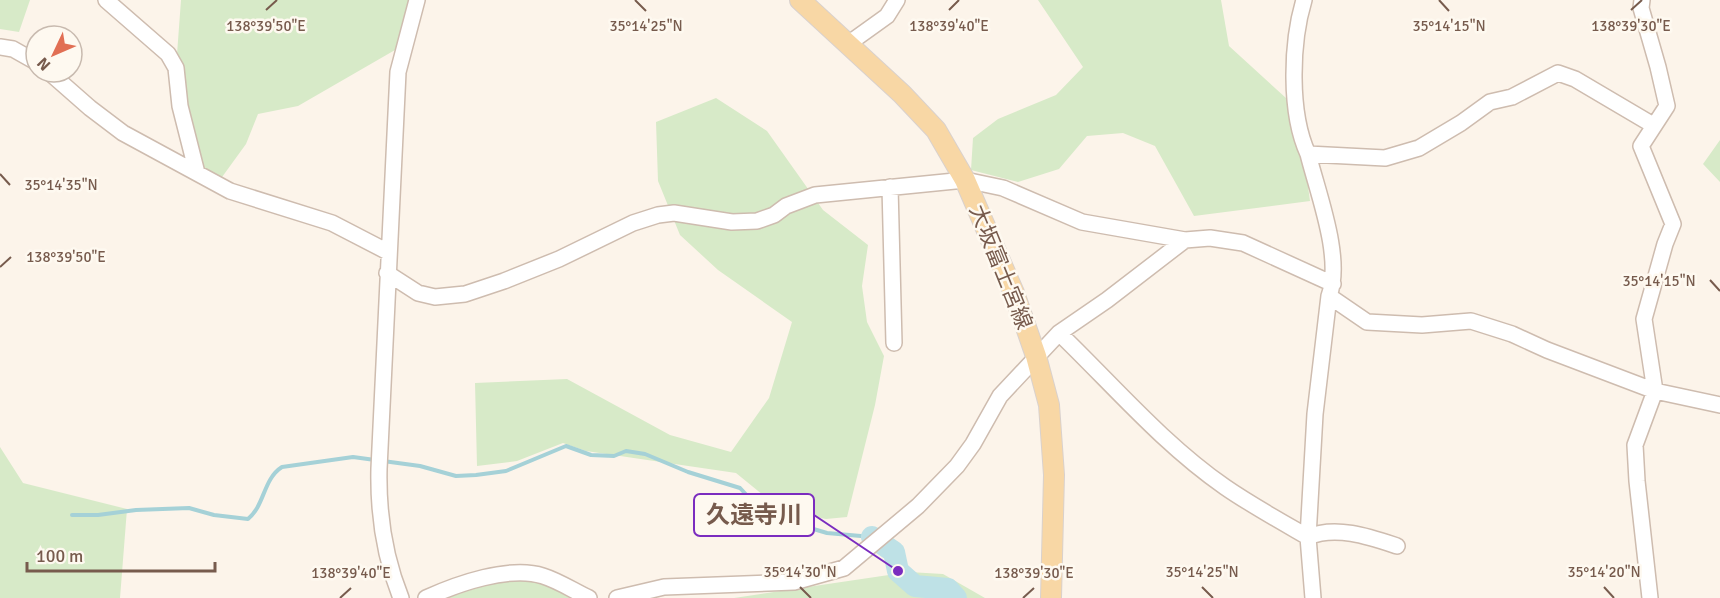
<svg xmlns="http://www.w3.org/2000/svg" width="1720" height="598" viewBox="0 0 1720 598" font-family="Signika,'Noto Sans JP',sans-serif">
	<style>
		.green { fill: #d7eac8 }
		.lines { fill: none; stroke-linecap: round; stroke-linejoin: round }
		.stream { stroke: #a5d1d7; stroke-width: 4 }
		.river { stroke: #bee1e6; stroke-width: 22 }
		.minor-casing { stroke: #cebcaf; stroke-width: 18 }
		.major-casing { stroke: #d9d1cd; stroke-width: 22 }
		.minor { stroke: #fff; stroke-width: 15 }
		.major { stroke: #f8d7a5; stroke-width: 20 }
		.ticks { fill: none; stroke: #775b4d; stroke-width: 2 }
		.labels { text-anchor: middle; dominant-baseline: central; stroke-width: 5; stroke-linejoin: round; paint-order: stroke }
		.street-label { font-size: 22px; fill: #775b4d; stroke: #fef9f0 }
		.ticks-label { font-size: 15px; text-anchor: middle; fill: #775b4d; stroke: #fef9f0; stroke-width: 5; stroke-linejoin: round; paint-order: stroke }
		.leader { fill: none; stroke: #7b2cbf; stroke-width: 2 }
		.callout-dot { fill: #7b2cbf; stroke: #fef9f0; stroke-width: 2 }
		.callout { fill: #fef9f0; stroke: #7b2cbf; stroke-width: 2 }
		.callout-label { font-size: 24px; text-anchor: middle; font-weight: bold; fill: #775b4d }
	</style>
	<rect width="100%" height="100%" fill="#fcf4ea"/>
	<path class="green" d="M0,0h30l-11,32 -19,-3z
		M181,0h231l-17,50 -97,56 -40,8 -12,30 -29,40 -20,-11 -21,-105z
		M1038,0h183l8,46 68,62 13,93 -116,15 -39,-70 -32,-13 -36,3 -28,33 -41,13 -47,-12 2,-32 25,-19 58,-24 27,-28z
		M716,98l51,33 56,79 45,35 -6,41 5,36 17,34 -9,49 -28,112 -21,2 -31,-6 -32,-18 -27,-22 -150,-22 -23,-8 -46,18 -40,5 -2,-83 92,-4 103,56 61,17 38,-54 23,-76 -74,-52 -38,-35 -22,-54 -2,-59z
		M1720,140v42l-17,-18z
		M0,447l23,36 104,26 -7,89h-120z
		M909,572l34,2 42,24h-251z
		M510,577l27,3 33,18h-123z"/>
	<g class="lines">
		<path class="stream" d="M383,461l37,5 36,10 20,-1 30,-4 60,-25 25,9 23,1 12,-5 19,3 43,18 52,16 15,16 55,24 17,5 45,4
			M72,515h26l38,-5 53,-2 25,7 34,4c17,-14 15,-40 34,-52l71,-10 22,3"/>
		<path class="river" d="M872,537l22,15 4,19 17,15 33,3 8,9"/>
		<g class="minor-casing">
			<path id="minor" d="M106,0l62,54 8,14 4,38 17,67
				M1304,0c-13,43 -15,113 4,154 10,40 35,104 21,142l-14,118 -7,123 5,61
				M1642,0l-1,8 17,59 9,39 -26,40 32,78 -8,20 -21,75 11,72 -20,54 2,36 13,117
				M848,44l39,-28 10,-16
				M0,47l13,2 23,13
				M49,72l41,36 33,25 107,58 102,32 56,29
				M1308,154l77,4 34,-10 42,-25 29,-21 22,-5 46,-24 17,6 78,46
				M890,187l4,156
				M387,273l31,20 17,4 30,-3 39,-13 55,-22 74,-36 25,-8 16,-2 58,9 25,-1 17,-6 12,-9 29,-11 150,-15 38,8 79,34 103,18 25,-2 33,5 90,41
				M1329,296l38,26 55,3 49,-4 41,13 35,16 108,41 65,14
				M1059,333c54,52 104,111 166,154 26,18 55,34 83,50
				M1308,537c28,-12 62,0 89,9
				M401,598c-17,-42 -23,-84 -22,-129l19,-397 19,-72
				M426,598c31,-14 84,-33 117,-22 16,5 31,15 46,22
				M617,598l47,-11 130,-5 50,-14 74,-62 39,-40 16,-22 27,-48 59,-63 48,-33 78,-60"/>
		</g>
		<g class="major-casing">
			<path id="major" d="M800,0l102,94 34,36 29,50 49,113 22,63 13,49 5,70 -3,123"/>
		</g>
		<use href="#minor" class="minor"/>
		<use href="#major" class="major"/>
	</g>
	<path class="ticks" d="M635,0l11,11M1439,0l10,11M266,10l11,-10M949,10l10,-10M1631,10l11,-10M0,174l10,11M0,267l11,-10M1710,280l10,11M800,587l11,11M1202,587l11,11M1604,587l10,11M340,598l11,-10M1023,598l11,-10"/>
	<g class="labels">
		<g class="street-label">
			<text transform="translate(1001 267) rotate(68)">大坂富士宮線</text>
		</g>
	</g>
	<g class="ticks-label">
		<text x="266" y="31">138°39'50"E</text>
		<text x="949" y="31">138°39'40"E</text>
		<text x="1631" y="31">138°39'30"E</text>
		<text x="646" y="31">35°14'25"N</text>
		<text x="1449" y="31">35°14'15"N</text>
		<text x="61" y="190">35°14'35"N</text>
		<text x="66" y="262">138°39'50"E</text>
		<text x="1659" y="286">35°14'15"N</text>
		<text x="800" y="577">35°14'30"N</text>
		<text x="1202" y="577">35°14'25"N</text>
		<text x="1604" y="577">35°14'20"N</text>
		<text x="351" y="578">138°39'40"E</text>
		<text x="1034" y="578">138°39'30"E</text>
	</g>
	<path class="leader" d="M898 571L814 515"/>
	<circle class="callout-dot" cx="898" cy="571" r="6"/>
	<rect class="callout" x="694" y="494" width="120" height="42" rx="6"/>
	<g class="callout-label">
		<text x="754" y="523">久遠寺川</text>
	</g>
	<g transform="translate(54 54) rotate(226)"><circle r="28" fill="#fef9f0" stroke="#c8baaf" stroke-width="1.5"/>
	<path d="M0-4.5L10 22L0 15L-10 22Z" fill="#e16f54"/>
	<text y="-9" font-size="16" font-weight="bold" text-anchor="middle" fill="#775b4d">N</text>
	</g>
	<path d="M27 562v9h188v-9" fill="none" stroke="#775b4d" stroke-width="3"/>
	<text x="36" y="562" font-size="18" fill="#775b4d" stroke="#fef9f0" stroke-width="4.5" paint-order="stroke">100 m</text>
</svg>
